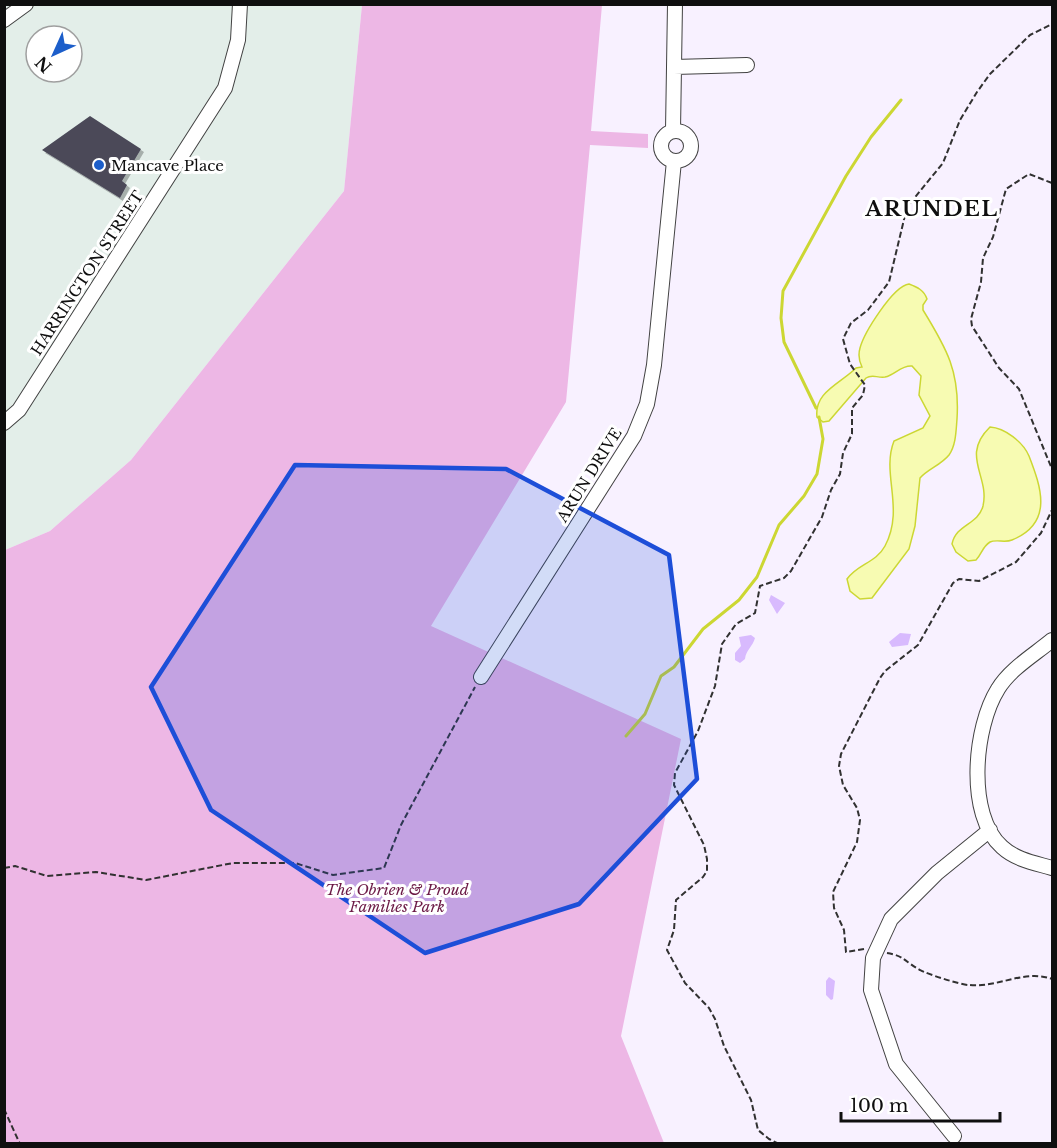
<svg xmlns="http://www.w3.org/2000/svg" width="1057" height="1148" viewBox="0 0 1057 1148" font-family="'Libre Baskerville',serif">
	<style>
		.industrial { fill: #e3eee9; fill-rule: evenodd }
		.green { fill: #edb7e5 }
		.sand { fill: #d8bafe }
		.water { fill: #f7fbb2; stroke: #ccd733; stroke-width: 1.5 }
		.lines { fill: none; stroke-linecap: round; stroke-linejoin: round }
		.stream { stroke: #ccd733; stroke-width: 3 }
		.building { fill: #4b4a59; filter: url(#shadow) }
		.minor-casing { stroke: #424242; stroke-width: 16 }
		.path { stroke: #313131; stroke-width: 2; stroke-dasharray: 6 3; stroke-linecap: butt }
		.minor { stroke: #fff; stroke-width: 14 }
		.marked { fill: #1d4ed8; fill-opacity: 0.2; stroke: #1d4ed8; stroke-width: 4.5; stroke-linejoin: round }
		.poi-dot { fill: #1c5eca; stroke: #fff; stroke-width: 2 }
		.labels { text-anchor: middle; dominant-baseline: central; stroke-width: 6; stroke-linejoin: round; paint-order: stroke }
		.poi-label { font-size: 15px; fill: #0f0f0f; stroke: #fff; text-anchor: start }
		.street-label { font-size: 15px; fill: #0f0f0f; stroke: #fff }
		.park-label { font-size: 15px; font-style: italic; fill: #6c1a46; stroke: #fff }
		.district-label { font-size: 21px; font-weight: bold; letter-spacing: 1.5px; fill: #0f0f0f; stroke: #fff }
	</style>
	<defs>
		<filter id="shadow"><feDropShadow dx="3" dy="3" stdDeviation="0" flood-color="#0004"/></filter>
	</defs>
	<rect width="100%" height="100%" fill="#f8f1ff"/>
	<path class="industrial" d="M5,5h357l-18,186 -213,269 -81,71 -45,19zM36,36h36v36h-36z"/>
	<path class="green" d="M362,5h240l-11,126 57,3v14l-58,-3 -24,257 -135,224 250,113 -60,297 43,107 -659,1v-594l45,-19 81,-71 213,-269z"/>
	<path class="sand" d="M771,595l14,8 -8,11 -8,-14z
		M900,633l11,1 -3,11 -16,2 -3,-5z
		M751,635l4,3c-2,8 -9,12 -10,21l-5,4 -5,-3v-7l6,-7 -2,-9z
		M829,977l6,4 -2,18 -2,1 -5,-5v-14z"/>
	<path class="water" d="M909,284c8,3 15,6 18,15l-4,6v5c24,39 37,62 34,109 -1,12 -1,26 -8,36 -8,10 -21,14 -29,23l-5,48 -6,23 -37,49 -12,1 -10,-8 -3,-12c10,-15 29,-16 38,-33 20,-38 -4,-72 9,-105l29,-13 7,-12 -11,-21 2,-19 -9,-10c-11,-1 -17,9 -27,11 -8,1 -13,-3 -19,1l-37,43 -6,1 -6,-5c-3,-25 23,-33 39,-49l6,-1c-3,-6 -4,-12 -2,-19 4,-15 33,-62 49,-64z
		M990,427c15,1 33,15 39,29 12,31 25,67 -17,84 -7,3 -16,-1 -22,2 -8,5 -8,12 -14,18l-8,1 -12,-9 -4,-8c4,-20 26,-19 31,-38 7,-30 -23,-50 7,-79z"/>
	<g class="lines">
		<path class="stream" d="M816,408l-32,-66 -3,-24 2,-27 63,-115 25,-39 30,-37
			M626,736l19,-22 16,-38 13,-9 29,-38 36,-29 18,-23 22,-52 25,-29 13,-22 6,-35 -4,-22"/>
	</g>
	<path class="building" d="M90,116l51,33 -19,32 5,4 -7,13 -78,-48z"/>
	<g class="lines">
		<g class="minor-casing">
			<path id="minor" d="M4,20l22,-16
				M674,67l73,-2
				M673,130l2,-126
				M661 146a15 15 0 1 1 30 0a15 15 0 1 1-30 0Z
				M4,423l15,-13 206,-322 13,-48 2,-36
				M1052,640c-18,15 -42,29 -54,49 -24,38 -32,126 4,158 14,13 33,16 50,21
				M481,677l153,-241 13,-32 7,-39 20,-204
				M954,1136l-58,-72 -25,-74 2,-32 18,-39 46,-46 53,-43"/>
		</g>
		<path class="path" d="M1052,183l-23,-9 -23,15 -13,48 -10,21 -2,24 -10,37 1,7 27,42 20,21 33,80
			M4,868l11,-2 32,10 49,-4 50,8 87,-17h62l38,12 51,-7 17,-43 74,-138
			M864,949l-18,3 -2,-22 -10,-22 -1,-16 24,-50 3,-22 -3,-12 -14,-23 -4,-19 2,-12 39,-76 5,-7 33,-26 35,-62 6,-4 20,2 37,-19 25,-29 11,-23
			M887,953c18,3 18,9 33,17 7,4 41,15 49,15 29,3 55,-16 83,-6
			M4,1109l16,35
			M779,1144l-10,-5 -11,-9 -7,-30 -27,-54 -9,-27 -6,-11 -24,-25 -18,-33 7,-20 2,-30 27,-23 4,-6v-12l-3,-14 -30,-60 1,-12 23,-42 17,-45 7,-42 14,-20 19,-11 5,-27 24,-8 7,-7 31,-54 9,-27 9,-16 3,-21 9,-19v-26l11,-13 2,-10 -15,-21 -7,-25 8,-16 17,-13 21,-28 18,-75 36,-44 17,-43 17,-28 13,-18 40,-39 22,-11"/>
		<use href="#minor" class="minor"/>
	</g>
	<path class="marked" d="M295,465l211,4 163,86 28,224 -118,125 -154,49 -214,-143 -60,-123z"/>
	<circle class="poi-dot" cx="99" cy="165" r="6"/>
	<g class="labels">
		<g class="poi-label">
			<text x="111" y="165">Mancave Place</text>
		</g>
		<g class="street-label">
			<text transform="translate(87 273) rotate(-57)">HARRINGTON STREET</text>
			<text transform="translate(589 475) rotate(-58)">ARUN DRIVE</text>
		</g>
		<g class="park-label">
			<text x="397" y="889">The Obrien &amp; Proud<tspan x="397" dy="17">Families Park</tspan></text>
		</g>
		<g class="district-label">
			<text x="932" y="209">ARUNDEL</text>
		</g>
	</g>
	<rect width="1057" height="1148" fill="none" stroke="#0f0f0f" stroke-width="12"/>
	<g transform="translate(54 54) rotate(225)"><circle r="28" fill="#ffffff" stroke="#9f9f9f" stroke-width="1.5"/>
	<path d="M0-4.5L10 22L0 15L-10 22Z" fill="#1c5eca"/>
	<text y="-9" font-size="16" font-weight="bold" text-anchor="middle" fill="#0f0f0f">N</text>
	</g>
	<path d="M841 1112v9h159v-9" fill="none" stroke="#0f0f0f" stroke-width="3"/>
	<text x="850" y="1112" font-size="18" fill="#0f0f0f" stroke="#ffffff" stroke-width="4.5" paint-order="stroke">100 m</text>
</svg>
